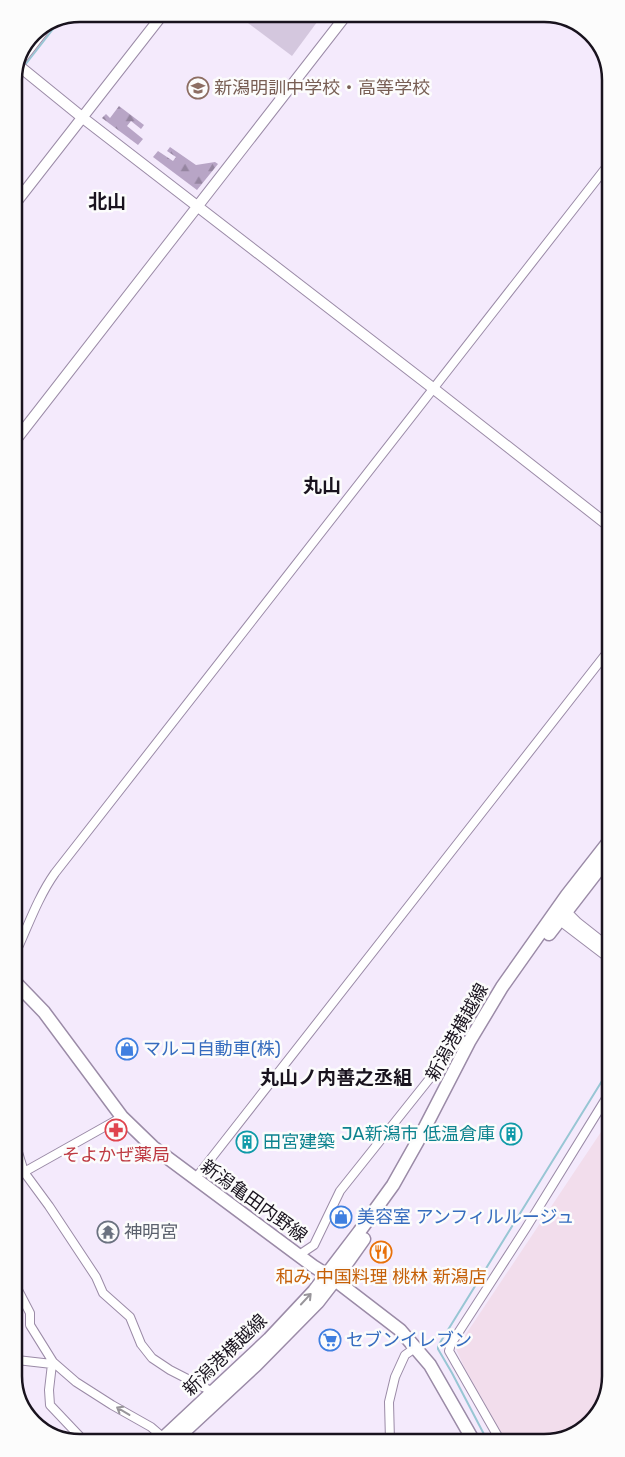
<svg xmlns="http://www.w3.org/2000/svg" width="625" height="1457" viewBox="0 0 625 1457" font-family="Rubik,'Noto Sans JP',sans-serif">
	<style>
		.commercial { fill: #f2ddec }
		.forest { fill: url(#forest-firs) }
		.pitch { fill: #d4c7de }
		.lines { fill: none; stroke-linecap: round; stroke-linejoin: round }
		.stream { stroke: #98c6d4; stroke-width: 2 }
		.minor-casing { stroke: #9b8ba7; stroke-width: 10 }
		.tertiary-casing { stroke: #9b8ba7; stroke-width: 12 }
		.primary-casing { stroke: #9b8ba7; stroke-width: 15 }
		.minor { stroke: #fff; stroke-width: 8 }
		.tertiary { stroke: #fff; stroke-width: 10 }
		.primary { stroke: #fff; stroke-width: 12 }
		.oneway { stroke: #98959a }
		.labels { text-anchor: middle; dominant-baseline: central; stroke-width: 5; stroke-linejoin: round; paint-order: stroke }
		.education-label { font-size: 18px; fill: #785e54; stroke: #fcfcfc; text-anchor: start }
		.street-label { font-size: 18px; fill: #19131e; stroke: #fcfcfc }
		.shop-label { font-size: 18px; fill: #366cbe; stroke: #fcfcfc; text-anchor: start }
		.culture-label { font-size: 18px; fill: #0d838f; stroke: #fcfcfc; text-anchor: end }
		.health-label { font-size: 18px; fill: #be3a42; stroke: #fcfcfc }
		.worship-label { font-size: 18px; fill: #5b616d; stroke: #fcfcfc; text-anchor: start }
		.food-label { font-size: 18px; fill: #c56008; stroke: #fcfcfc }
		.neighbourhood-label { font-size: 19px; font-weight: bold; fill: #19131e; stroke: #fcfcfc }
		.rim { fill: none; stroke: #19131e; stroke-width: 2.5 }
	</style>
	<defs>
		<pattern id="forest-firs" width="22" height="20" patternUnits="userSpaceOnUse" patternTransform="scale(1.25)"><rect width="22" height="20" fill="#b8a5c6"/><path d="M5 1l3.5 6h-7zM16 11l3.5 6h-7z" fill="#9585a0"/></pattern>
	</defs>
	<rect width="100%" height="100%" fill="#f4eafc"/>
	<path class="commercial" d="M611,1117v260l-11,37 -34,26h-61l-41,-73 -8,-18z"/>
	<path class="forest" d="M119,106l25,19 -3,4 -10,-8 -4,5 16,13 -5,6 -36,-27 4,-4 4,4z
		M170,147l26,18 19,-3 3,2 -21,26 -44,-33 5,-6 15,10 3,-4 -9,-6z"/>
	<path class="pitch" d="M236,14h87l-31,42z"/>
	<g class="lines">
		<path class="stream" d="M25,65l32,-41
			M14,78l6,-8
			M487,1440l-35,-67 -14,-24v-3l172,-278"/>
		<g class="minor-casing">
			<path id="minor" d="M20,62l27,-35
				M16,952c12,-26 22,-55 39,-79l553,-708
				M17,1149l7,23 25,34 47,71 7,16 27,24 11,27 11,14 18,12 43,22
				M17,1176l105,-59
				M195,1179l414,-529
				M299,1255l15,-10 26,-54 118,-148 5,-2 6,1
				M17,1288l13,25v12l23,37 23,20 36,23 39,22 15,13
				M17,1360l35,4 1,-2
				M52,1364l-3,26 1,15 36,38
				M500,1440l-51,-89 2,-7 75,-116 84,-136
				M390,1441l-1,-39 6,-25 10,-22 10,-7"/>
		</g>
		<g class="tertiary-casing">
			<path id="tertiary" d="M19,66l64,52 351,271 175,137
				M14,205l149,-191
				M15,441l332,-427
				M561,907l16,16 33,26
				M555,916l55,42"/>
		</g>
		<g class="primary-casing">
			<path id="primary" d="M549,934l61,-79
				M16,983l28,29 78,105 31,30 160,119 22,14 65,50 30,35 43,75
				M159,1442l110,-103 45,-48 45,-59 34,-47 27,-48 49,-95 33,-55 65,-92 43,-55
				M173,1442l83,-77 62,-63 17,-22 29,-41"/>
		</g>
		<use href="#minor" class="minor"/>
		<use href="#tertiary" class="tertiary"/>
		<use href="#primary" class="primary"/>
	</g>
	<defs><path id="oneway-shaft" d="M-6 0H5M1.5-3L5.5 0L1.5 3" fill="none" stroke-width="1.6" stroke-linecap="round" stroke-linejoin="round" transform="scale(1.25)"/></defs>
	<g class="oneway">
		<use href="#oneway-shaft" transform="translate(306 1299) rotate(-47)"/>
		<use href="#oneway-shaft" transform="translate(123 1411) rotate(-149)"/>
	</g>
	<defs>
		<g id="school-ring" transform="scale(1.125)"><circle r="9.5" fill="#fcfcfc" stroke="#8d6e63" stroke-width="1.5"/><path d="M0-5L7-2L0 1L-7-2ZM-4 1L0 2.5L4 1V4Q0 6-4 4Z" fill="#8d6e63"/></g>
		<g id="shop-ring" transform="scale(1.125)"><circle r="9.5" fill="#fcfcfc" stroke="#3f7fe0" stroke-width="1.5"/><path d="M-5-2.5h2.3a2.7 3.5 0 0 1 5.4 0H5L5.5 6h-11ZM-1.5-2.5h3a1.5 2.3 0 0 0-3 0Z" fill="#3f7fe0"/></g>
		<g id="pharmacy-ring" transform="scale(1.125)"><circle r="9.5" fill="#fcfcfc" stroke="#e0444e" stroke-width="1.5"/><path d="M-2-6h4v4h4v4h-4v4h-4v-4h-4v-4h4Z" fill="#e0444e"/></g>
		<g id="building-ring" transform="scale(1.125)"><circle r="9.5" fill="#fcfcfc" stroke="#0f9aa8" stroke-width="1.5"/><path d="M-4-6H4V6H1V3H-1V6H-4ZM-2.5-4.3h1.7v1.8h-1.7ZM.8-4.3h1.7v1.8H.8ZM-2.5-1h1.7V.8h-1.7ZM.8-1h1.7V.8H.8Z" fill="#0f9aa8"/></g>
		<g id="temple-ring" transform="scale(1.125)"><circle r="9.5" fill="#fcfcfc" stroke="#6b7280" stroke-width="1.5"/><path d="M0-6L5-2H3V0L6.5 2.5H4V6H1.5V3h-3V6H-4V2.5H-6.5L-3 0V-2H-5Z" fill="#6b7280"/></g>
		<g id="restaurant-ring" transform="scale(1.125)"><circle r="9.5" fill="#fcfcfc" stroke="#e8710a" stroke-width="1.5"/><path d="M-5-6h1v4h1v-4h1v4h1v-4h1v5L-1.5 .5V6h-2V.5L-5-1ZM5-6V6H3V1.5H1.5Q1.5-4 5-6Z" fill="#e8710a"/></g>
		<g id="supermarket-ring" transform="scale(1.125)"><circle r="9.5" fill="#fcfcfc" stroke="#3f7fe0" stroke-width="1.5"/><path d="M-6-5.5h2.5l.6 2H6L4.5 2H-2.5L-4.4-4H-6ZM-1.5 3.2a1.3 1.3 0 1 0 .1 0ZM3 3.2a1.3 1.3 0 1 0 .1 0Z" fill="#3f7fe0"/></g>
	</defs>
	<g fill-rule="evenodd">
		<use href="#school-ring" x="198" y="88"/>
		<use href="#shop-ring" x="127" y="1049"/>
		<use href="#pharmacy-ring" x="116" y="1130"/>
		<use href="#building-ring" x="511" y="1134"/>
		<use href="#building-ring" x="247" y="1142"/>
		<use href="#shop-ring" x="341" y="1217"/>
		<use href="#temple-ring" x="108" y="1232"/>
		<use href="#restaurant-ring" x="381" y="1252"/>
		<use href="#supermarket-ring" x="330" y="1340"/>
	</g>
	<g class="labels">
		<g class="education-label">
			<text x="214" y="88">新潟明訓中学校・高等学校</text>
		</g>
		<g class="street-label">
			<text transform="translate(457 1032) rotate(-61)">新潟港横越線</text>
			<text transform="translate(254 1201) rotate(36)">新潟亀田内野線</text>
			<text transform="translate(225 1355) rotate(-44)">新潟港横越線</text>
		</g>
		<g class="shop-label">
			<text x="143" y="1049">マルコ自動車(株)</text>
			<text x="357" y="1217">美容室 アンフィルルージュ</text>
			<text x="346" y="1340">セブンイレブン</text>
		</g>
		<g class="culture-label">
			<text x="495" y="1134">JA新潟市 低温倉庫</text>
			<text x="263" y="1142" text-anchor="start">田宮建築</text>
		</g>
		<g class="health-label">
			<text x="116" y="1155">そよかぜ薬局</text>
		</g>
		<g class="worship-label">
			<text x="124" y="1232">神明宮</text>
		</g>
		<g class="food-label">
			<text x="381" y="1277">和み 中国料理 桃林 新潟店</text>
		</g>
		<g class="neighbourhood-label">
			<text x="107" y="201">北山</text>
			<text x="322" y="485">丸山</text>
			<text x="336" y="1077">丸山ノ内善之丞組</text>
		</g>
	</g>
	<path d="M0 0H625V1457H0ZM80 22H544A58 58 0 0 1 602 80V1376A58 58 0 0 1 544 1434H80A58 58 0 0 1 22 1376V80A58 58 0 0 1 80 22Z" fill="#fcfcfc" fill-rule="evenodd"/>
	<path class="rim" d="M80 22H544A58 58 0 0 1 602 80V1376A58 58 0 0 1 544 1434H80A58 58 0 0 1 22 1376V80A58 58 0 0 1 80 22Z"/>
</svg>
